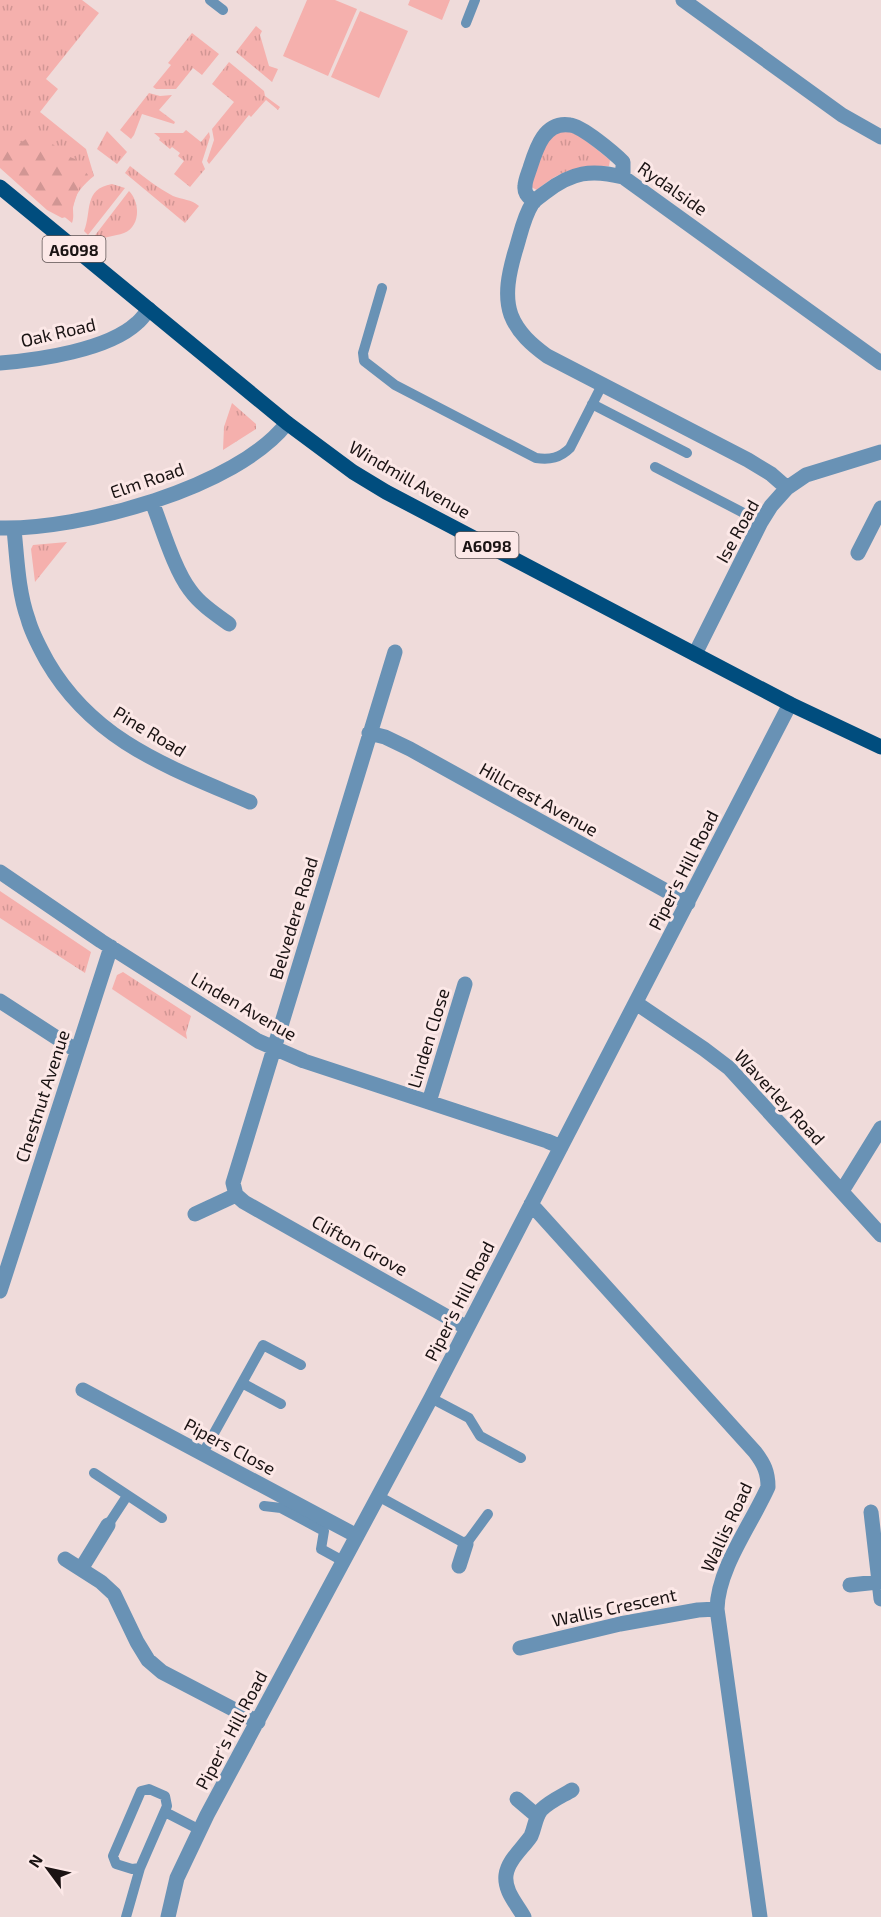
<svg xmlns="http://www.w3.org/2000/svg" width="881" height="1917" viewBox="0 0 881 1917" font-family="'Exo 2',sans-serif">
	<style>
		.grass { fill: url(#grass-tufts) }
		.forest { fill: url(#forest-firs) }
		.pitch { fill: #f5b0ad }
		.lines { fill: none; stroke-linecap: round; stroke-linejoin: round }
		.lane { stroke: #6992b5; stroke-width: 10 }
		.street { stroke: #6992b5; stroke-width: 15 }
		.primary { stroke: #004d7e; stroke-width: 15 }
		.labels { text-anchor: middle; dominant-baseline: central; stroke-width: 6; stroke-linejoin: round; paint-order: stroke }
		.shield { fill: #fce8e7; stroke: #5e5353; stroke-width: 1.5 }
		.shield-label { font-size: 16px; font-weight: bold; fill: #1a1313 }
		.street-label { font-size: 18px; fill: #1a1313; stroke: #fce8e7 }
	</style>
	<defs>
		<pattern id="grass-tufts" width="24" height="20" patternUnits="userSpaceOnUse" patternTransform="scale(1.5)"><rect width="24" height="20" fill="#f5b0ad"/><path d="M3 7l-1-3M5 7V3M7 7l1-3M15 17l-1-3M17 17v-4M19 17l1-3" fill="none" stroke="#d19694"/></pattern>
		<pattern id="forest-firs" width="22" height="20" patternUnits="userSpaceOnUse" patternTransform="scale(1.5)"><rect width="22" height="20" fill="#f5b0ad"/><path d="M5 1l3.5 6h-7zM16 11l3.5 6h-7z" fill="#d19694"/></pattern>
	</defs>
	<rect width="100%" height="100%" fill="#efdbda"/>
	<path class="grass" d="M0,0h82l17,13 -53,66 12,10 -18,23 46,37 8,27c-10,8 -20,18 -21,32 0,6 1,9 -1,15l-72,-59z
		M256,26l6,5 -2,4 9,31 9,3 -6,13 -36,-30z
		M192,33l27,21 -17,21 -9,-7 -17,21h-20l-3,-2 18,-22 -3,-2z
		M229,62l35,29 1,5 15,11 -2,3 -12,-10 -15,17 -2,-2 -40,49 -2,-3 7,-21 -2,-11 22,-27 -22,-18z
		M149,93l11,3 12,-1 -13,15 16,12 -1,2 -32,-10 -8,21 -3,4 -11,-9z
		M186,130l15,12 8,-10 1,5 -8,25 3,7 -15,18 -16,-13 10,-13 -6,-5 2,-3 -8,-6 -2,2 -11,-9 1,-2 -6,-5h29z
		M565,130l14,5 31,25 -1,6c-32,1 -46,2 -72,24l-6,-3 11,-38 10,-15z
		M107,131l20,21 -10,12 -20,-15z
		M130,166c14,11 28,22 43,30 10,4 18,3 26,10l-14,17 -60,-50z
		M112,184l13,4 -37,47 -4,-4c8,-19 -1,-42 28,-47z
		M129,191c11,11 12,35 -5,42 -10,4 -18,2 -27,9l-4,-4z
		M232,403l24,21v5l-33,21 1,-23z
		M67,542l-32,40 -4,-33 2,-4z
		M0,891l91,61 -6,21 -85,-55z
		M123,972l68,44 -5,17 1,6 -75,-50 5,-14z"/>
	<path class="forest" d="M31,137l16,4 7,4 6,8 15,6 13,16 -9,13 -9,28 -8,2 -15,-8 -47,-42v-20l7,1z"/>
	<path class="pitch" d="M307,0h28l22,9 -29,67 -45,-20z
		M410,0h40l-8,20 -34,-15z
		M360,11l48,20 -29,67 -48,-21z"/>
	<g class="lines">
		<path class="lane" d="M210,0l13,10
			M466,23l9,-23
			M382,288l-19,65 1,8 31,24 141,73c14,2 24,0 34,-10l32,-63
			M592,404l95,49
			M655,467l106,55
			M242,1383l39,21
			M431,1398l38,20 11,18 41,22
			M203,1453l60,-108 38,20
			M94,1473l68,45
			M378,1496l88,48 22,-30
			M264,1506l17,2 43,23 -3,18 22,12
			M108,1525l19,-29
			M165,1812l35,18
			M126,1917l14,-49 27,-62 -2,-10 -16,-7 -8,2 -28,65 3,8 16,5 8,-1"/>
		<path class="street" d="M683,0l159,115 39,22
			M534,202c-5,-5 -10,-8 -9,-16 0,-5 3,-12 5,-18 6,-19 14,-47 40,-43 12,1 44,28 53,37v15
			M0,363c39,-3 108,-13 137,-40 5,-4 8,-9 12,-14
			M787,488l-16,-14 -23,-14 -201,-104c-15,-11 -29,-23 -36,-41 -7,-20 -2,-42 4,-63 5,-15 8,-34 17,-48 3,-5 9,-8 14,-12 26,-20 45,-23 77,-15l258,186
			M152,502c10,25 22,67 38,88 10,14 25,24 39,34
			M0,528c80,2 237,-40 287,-105
			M14,529c3,29 4,62 14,90 4,15 12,29 19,42 47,81 122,106 203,141
			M858,553l23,-45
			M695,654l66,-132 10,-16 16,-18 19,-13 75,-23
			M369,733l16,4 25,12 278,154
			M0,872l101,69 157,100 46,20 243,80 14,6
			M0,1001l77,50
			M636,1003l68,46 25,19 152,167
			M429,1102l36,-118
			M842,1191l39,-63
			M236,1195l-3,-12 162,-531
			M236,1195l8,7 223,126
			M531,1204l224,248c9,12 13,20 13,35 -17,38 -50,81 -51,122l43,308
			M195,1214l41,-19
			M0,1291l111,-344
			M83,1390l274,146
			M871,1512l10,87
			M65,1559l36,23 13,12 23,48 11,18 14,12 96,50
			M459,1566l7,-22
			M81,1569l27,-44
			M850,1585l28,-3
			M520,1648l100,-24 78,-14 19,-1
			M517,1799l20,17
			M168,1917l9,-39 30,-63 224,-417 359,-694
			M524,1917c-7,-13 -20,-26 -18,-42 2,-15 17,-27 25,-39 4,-9 4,-18 10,-26 9,-9 21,-14 31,-20"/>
		<path class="primary" d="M0,187l287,236 66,49 33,20 404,212 91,43"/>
	</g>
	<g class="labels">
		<g class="shield">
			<rect x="42.5" y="236" width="63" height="26" rx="4.5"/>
			<rect x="455.5" y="532" width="63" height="26" rx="4.5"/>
		</g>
		<g class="shield-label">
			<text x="74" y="249">A6098</text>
			<text x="487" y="545">A6098</text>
		</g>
		<g class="street-label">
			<text transform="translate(673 188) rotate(35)">Rydalside</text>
			<text transform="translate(58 332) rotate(-13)">Oak Road</text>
			<text transform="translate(410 479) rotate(30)">Windmill Avenue</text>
			<text transform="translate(147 480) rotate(-19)">Elm Road</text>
			<text transform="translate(737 531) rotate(-61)">Ise Road</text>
			<text transform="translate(150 731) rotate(31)">Pine Road</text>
			<text transform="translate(539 799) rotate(29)">Hillcrest Avenue</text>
			<text transform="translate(683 870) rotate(-63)">Piper's Hill Road</text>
			<text transform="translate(293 918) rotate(-73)">Belvedere Road</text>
			<text transform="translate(244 1006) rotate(30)">Linden Avenue</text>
			<text transform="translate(428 1038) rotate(-73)">Linden Close</text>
			<text transform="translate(42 1096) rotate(-72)">Chestnut Avenue</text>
			<text transform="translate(780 1097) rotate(47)">Waverley Road</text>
			<text transform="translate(360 1245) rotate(29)">Clifton Grove</text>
			<text transform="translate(459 1301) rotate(-63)">Piper's Hill Road</text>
			<text transform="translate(230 1446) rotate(28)">Pipers Close</text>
			<text transform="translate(726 1527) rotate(-65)">Wallis Road</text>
			<text transform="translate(614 1607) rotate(-12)">Wallis Crescent</text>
			<text transform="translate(231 1730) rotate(-62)">Piper's Hill Road</text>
		</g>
	</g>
	<g transform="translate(48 1869) rotate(303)" stroke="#fce8e7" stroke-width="4.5" paint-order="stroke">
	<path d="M0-4.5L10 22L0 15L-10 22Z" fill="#1a1313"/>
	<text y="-9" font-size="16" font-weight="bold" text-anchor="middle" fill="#1a1313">N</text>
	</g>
</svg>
